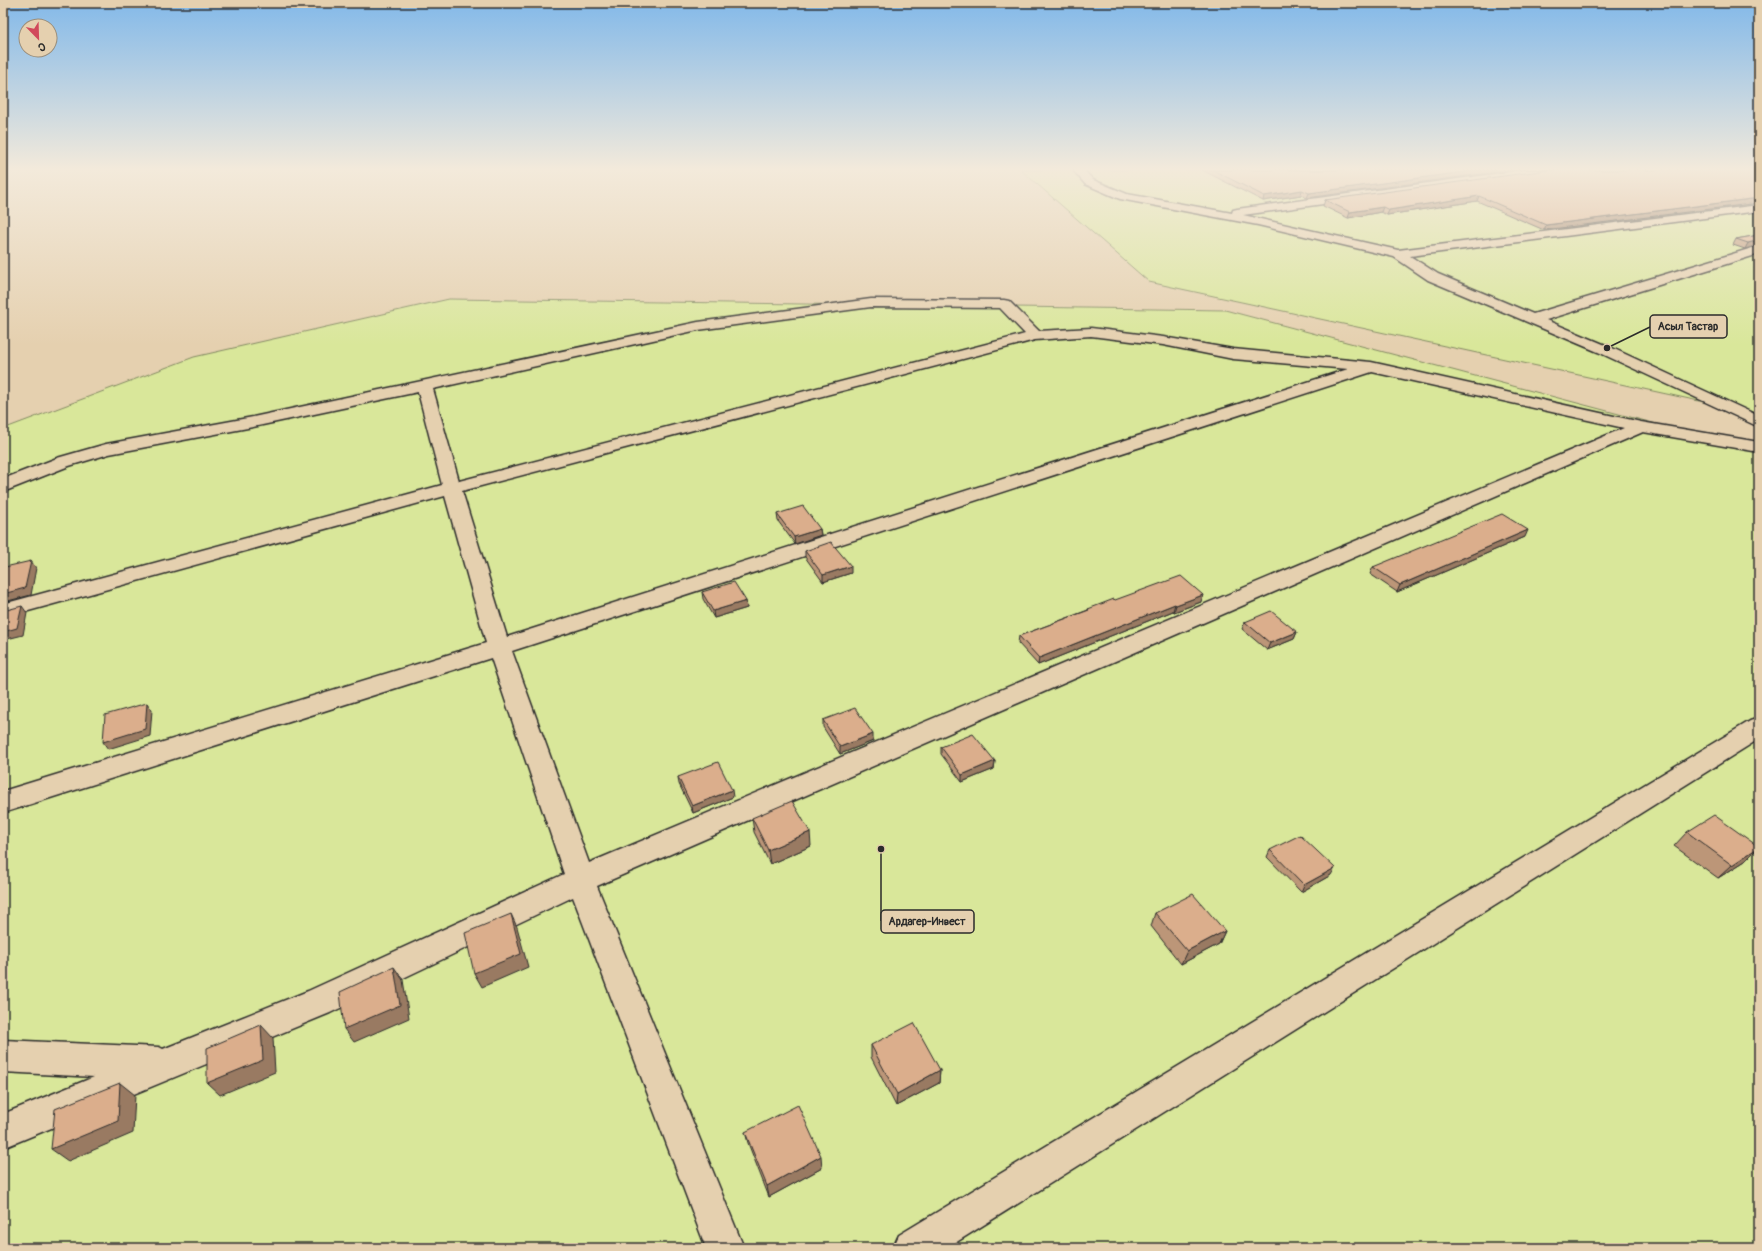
<svg xmlns="http://www.w3.org/2000/svg" width="1762" height="1251" viewBox="0 0 1762 1251" font-family="Pangolin,sans-serif">
	<style>
		.green { fill: #d9e79a; stroke: #828962 }
		.lines { fill: none; stroke-linecap: round; stroke-linejoin: round }
		.minor-casing { stroke: #2b2b2b; stroke-width: 3 }
		.minor { fill: #e5d0af; fill-rule: evenodd }
		.wall { fill: #bc9678; stroke: #2b2b2b }
		.shaded-wall { fill: #997a62; stroke: #2b2b2b }
		.building { fill: #dbae8c; stroke: #2b2b2b }
		.leader { fill: none; stroke: #2b2b2b; stroke-width: 1.5 }
		.callout-dot { fill: #2b2b2b; stroke: #e5d0af; stroke-width: 1.5 }
		.callout { fill: #e5d0af; stroke: #2b2b2b; stroke-width: 1.5 }
		.callout-label { font-size: 11px; text-anchor: middle; font-weight: bold; fill: #2b2b2b }
	</style>
	<rect width="100%" height="100%" fill="#e5d0af"/>
	<filter id="ink" filterUnits="userSpaceOnUse"><feTurbulence type="fractalNoise" baseFrequency=".025" numOctaves="2"/><feDisplacementMap in="SourceGraphic" scale="8" xChannelSelector="R" yChannelSelector="G"/><feConvolveMatrix kernelMatrix="1 2 1 2 8 2 1 2 1" color-interpolation-filters="sRGB"/></filter>
	<g filter="url(#ink)">
		<path class="green" d="M1021,170h738v244l-610,-132z
			M449,299l776,11 534,141v797h-1756v-819l191,-72z"/>
		<g class="lines">
			<g class="minor-casing">
				<path id="minor" d="M1073,170h11l9,10 34,14 105,19 1,-3 4,-1 287,-39h30l-5,3 -306,42 155,35 361,-45v6l-349,45 28,18 95,40 226,-68v8l-213,66 62,26 151,70v11l-161,-75 -170,-72 -34,-23 -136,-32 -138,-26 -35,-15z
					M871,299l133,1 5,1 30,30 52,-3 72,9 70,12 138,13 270,60 118,20v10l-116,-20 -1046,454 147,362h-38l-133,-351 -243,116 -327,135v-34l91,-37 -91,-5v-32l156,7 4,2 145,-58 256,-117 -73,-216 -488,155v-22l483,-148 -41,-147 -442,122v-14l439,-119 -24,-93 -165,35 -144,27 -40,12 -66,26v-13l54,-21 49,-14 147,-27 445,-95zM871,307l129,1 25,26 -566,147 -26,-92 265,-59zM1091,336l72,9 70,14 115,10 -841,268 -45,-146 573,-151zM1372,372l252,56 -1035,435 -77,-212z
					M1759,718v21l-812,509h-54l6,-13 851,-514z"/>
			</g>
			<use href="#minor" class="minor"/>
		</g>
		<path class="wall" d="M1202,170h310l-205,28 -6,-3 -38,6z
			M1759,170v33l-215,27 -67,-29 -90,14 -6,-3 -33,6 -25,-12 2,-6z
			M1759,235l-14,14 -12,-4 3,-6z
			M777,514l43,15 1,6 -26,9 -17,-23z
			M1525,537l-128,55 -27,-18 3,-7z
			M805,551l46,22 -28,9 -18,-25z
			M702,592l44,9 1,7 -33,10 -11,-19z
			M1201,602l-27,10 -1,-1 -135,54 -20,-22 1,-7 69,-26v-1z
			M1245,622l52,10 -3,7 -27,11 -25,-21z
			M823,720l50,21 -33,13 -17,-27z
			M941,747l54,14 -1,8 -32,13 -21,-28z
			M678,777l55,20 -40,16 -14,-29z
			M1759,794v6l-4,-2z
			M752,818l59,28 -41,18 -16,-32z
			M1687,832l58,29 -27,17 -44,-32z
			M1270,850l61,25 -30,17 -34,-35z
			M1155,913l70,18 -6,13 -38,20 -30,-38z
			M871,1045l69,25 -1,13 -43,23 -25,-49z
			M745,1132l77,36 -53,29 -21,-54z"/>
		<path class="shaded-wall" d="M1478,170h34l-205,28 2,-5z
			M1302,190l-1,5 -38,6 1,-5z
			M1479,196l-2,5 -90,14 2,-5z
			M1759,198v5l-215,27 2,-5z
			M1383,207l-2,5 -33,6 2,-6z
			M1759,240v5l-14,4 3,-6z
			M820,529l1,6 -26,9 -1,-7z
			M1528,530l-3,7 -128,55 3,-7z
			M31,561l5,7 -5,27 -27,7 -1,-1v-7z
			M851,566v7l-28,9v-7z
			M1203,595l-2,7 -27,10 2,-7z
			M746,601l1,7 -33,10 -1,-7z
			M1175,604l-2,7 -135,54 1,-7z
			M22,606l5,7 -4,22 -20,5v-8z
			M1297,632l-3,7 -27,11 3,-7z
			M147,703l5,7 -2,26 -42,13 -5,-7z
			M873,734v7l-33,13v-7z
			M995,761l-1,8 -32,13v-7z
			M732,790l1,7 -40,16 -1,-7z
			M810,832l1,14 -41,18 -2,-14z
			M1759,847l-14,14 -27,17 14,-13z
			M1335,868l-4,7 -30,17 3,-7z
			M511,914l6,13 11,40 -46,20 -8,-14z
			M1225,931l-6,13 -38,20 6,-13z
			M394,967l9,13 6,38 -55,24 -10,-13z
			M261,1025l12,13 2,34 -55,23 -13,-12z
			M940,1070l-1,13 -43,23 1,-12z
			M120,1083l15,12 -2,38 -65,28 -17,-12z
			M821,1156l1,12 -53,29 -2,-11z"/>
		<path class="building" d="M1213,170h265l-169,23 -7,-3 -38,6z
			M1548,170h211v28l-213,27 -67,-29 -90,14 -6,-3 -33,5 -25,-12z
			M1759,235v5l-11,3 -12,-4z
			M803,506l17,23 -26,8 -17,-23z
			M1502,514l26,16 -128,55 -27,-18z
			M831,542l20,24 -28,9 -18,-24z
			M31,561l-6,27 -22,6v-18l2,-9z
			M1181,576l22,19 -27,10 -1,-1 -136,54 -20,-22 70,-26 -1,-1 26,-10 1,1z
			M734,582l12,19 -33,10 -11,-19z
			M22,606l-5,22 -14,4v-21z
			M1271,611l26,21 -27,11 -25,-21z
			M147,703l-2,26 -42,13 2,-27z
			M855,708l18,26 -33,13 -17,-27z
			M973,734l22,27 -33,14 -21,-28z
			M718,762l14,28 -40,16 -14,-29z
			M792,801l18,31 -42,18 -16,-32z
			M1714,815l45,32 -27,18 -45,-33z
			M1300,835l35,33 -31,17 -34,-35z
			M1193,894l32,37 -38,20 -32,-38z
			M511,914l10,40 -47,19 -9,-40z
			M394,967l6,38 -56,24 -4,-37z
			M914,1023l26,47 -43,24 -26,-49z
			M261,1025l2,35 -56,23v-35z
			M120,1083l-2,38 -67,28 4,-40z
			M798,1105l23,51 -54,30 -22,-54z"/>
	</g>
	<linearGradient id="sky" x2="0" y2="1"><stop stop-color="#83b9e9"/><stop offset="0.49" stop-color="#f3eadb"/><stop offset="1" stop-color="#f3eadb" stop-opacity="0"/></linearGradient>
	<rect width="1762" height="345" fill="url(#sky)"/>
	<path class="leader" d="M1607 348L1650 327M881 849L881 921"/>
	<g class="callout-dot">
		<circle cx="1607" cy="348" r="4"/>
		<circle cx="881" cy="849" r="4"/>
	</g>
	<g class="callout">
		<rect x="1650" y="315" width="77" height="23" rx="4"/>
		<rect x="881" y="910" width="93" height="23" rx="4"/>
	</g>
	<g class="callout-label">
		<text x="1688" y="330">Асыл Тастар</text>
		<text x="927" y="925">Ардагер-Инвест</text>
	</g>
	<rect width="1762" height="1251" fill="none" stroke="#e5d0af" stroke-width="16"/>
	<rect x="8" y="8" width="1746" height="1235" fill="none" stroke="#2b2b2b" stroke-width="1.5" filter="url(#ink)"/>
	<g transform="translate(38 38) rotate(157)"><circle r="19" fill="#e5d0af" stroke="#9b8e7a"/>
	<path d="M0-3L7 15L0 10L-7 15Z" fill="#d1495b"/>
	<text y="-6" font-size="11" font-weight="bold" text-anchor="middle" fill="#2b2b2b">С</text>
	</g>
</svg>
